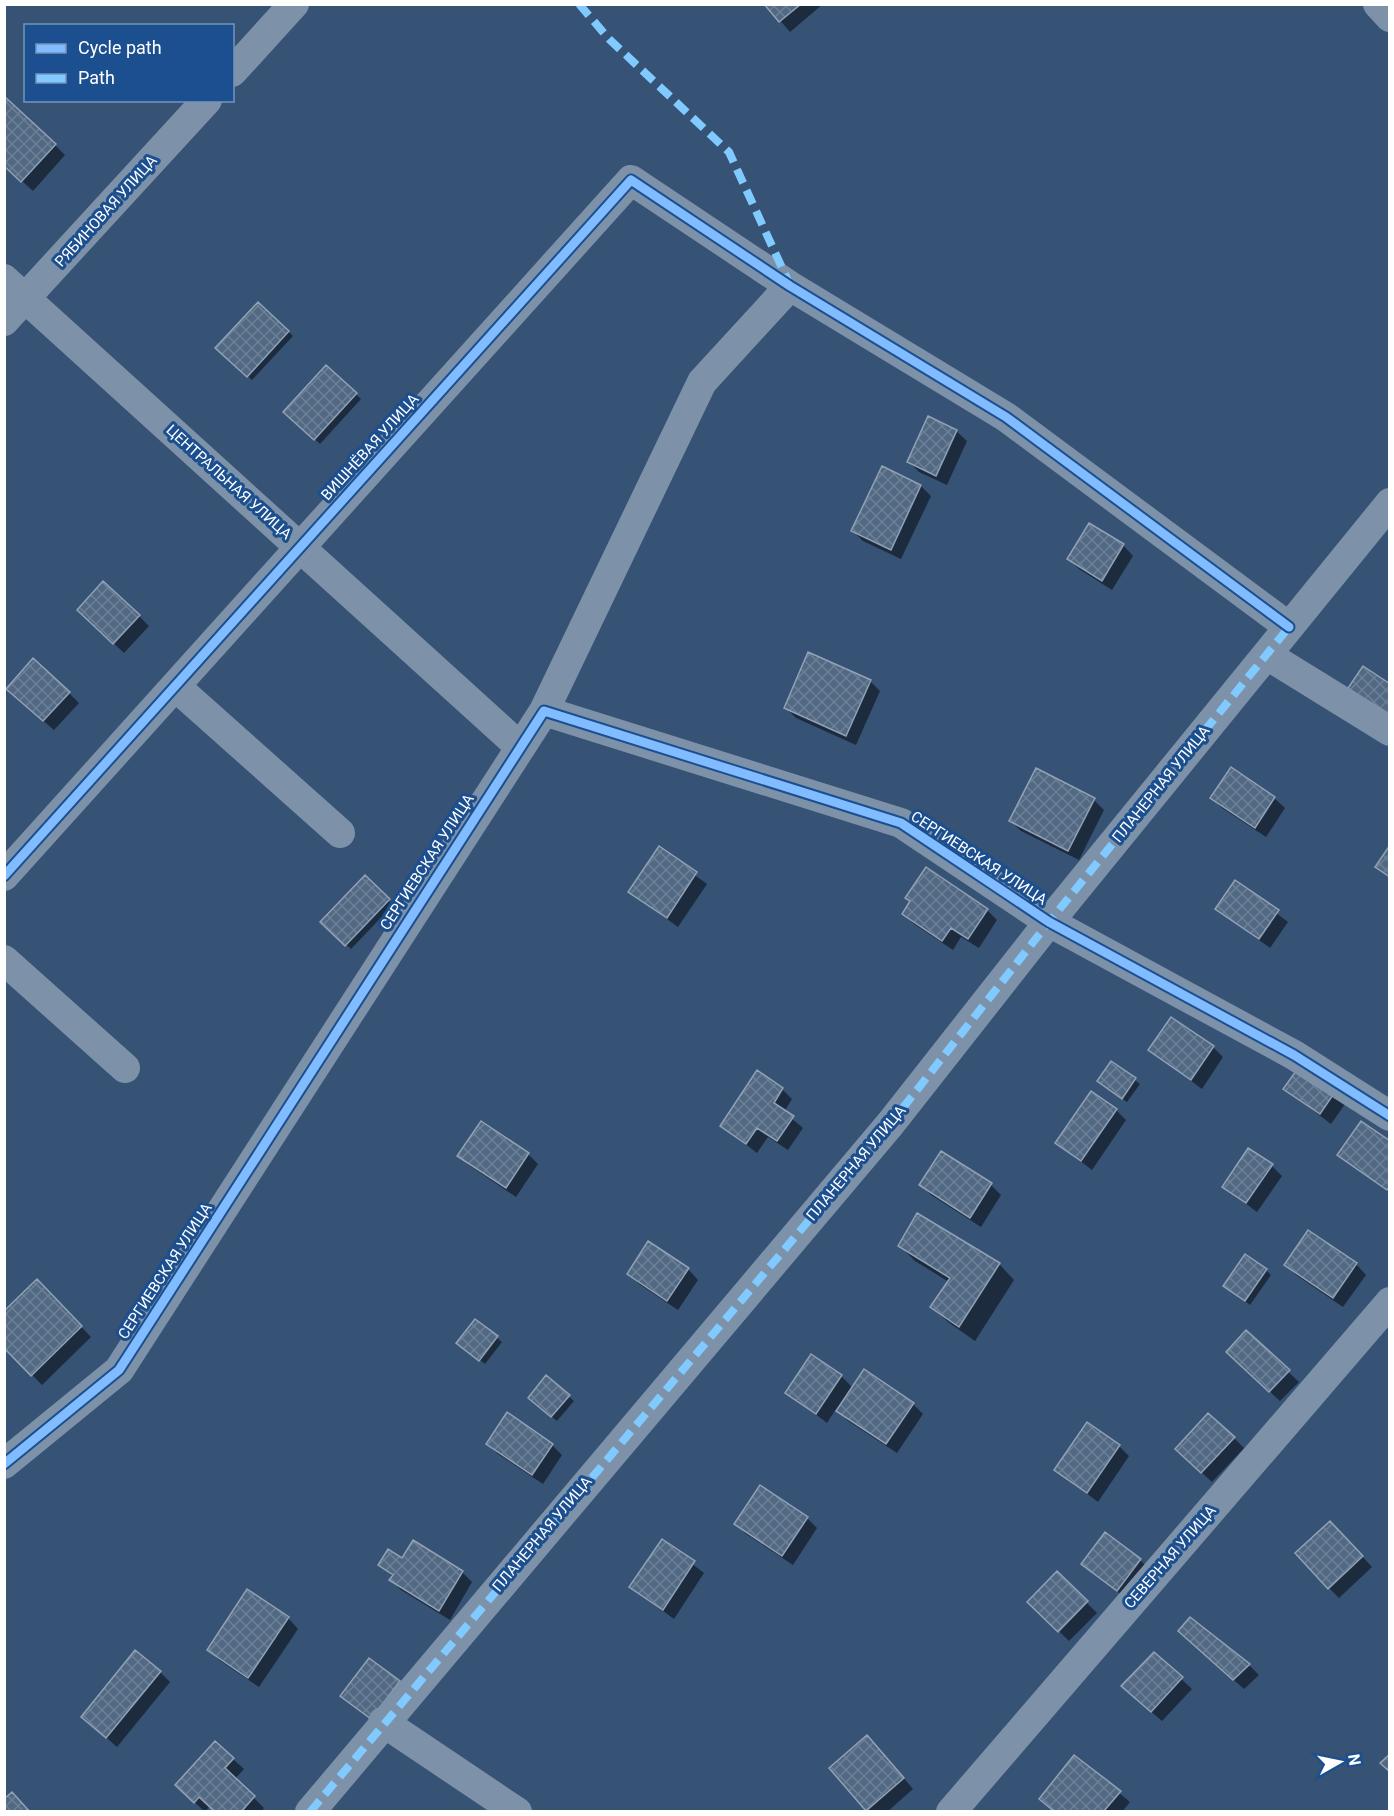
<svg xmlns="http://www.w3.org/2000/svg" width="1394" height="1816" viewBox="0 0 1394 1816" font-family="Roboto,sans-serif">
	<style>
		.shadow { fill: #0007 }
		.building { fill: url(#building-cross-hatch); stroke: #92a2b6; stroke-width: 1.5 }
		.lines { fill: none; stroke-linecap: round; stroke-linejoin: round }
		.minor { stroke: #7d92a8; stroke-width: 30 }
		.quiet { stroke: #80caff; stroke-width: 8; stroke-dasharray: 15 8; stroke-linecap: butt }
		.cycleway-casing { stroke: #1b4f8f; stroke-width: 13 }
		.cycleway { stroke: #80bcff; stroke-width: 9 }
		.labels { text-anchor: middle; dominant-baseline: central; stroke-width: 6; stroke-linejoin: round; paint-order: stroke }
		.street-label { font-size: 15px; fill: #fff; stroke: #1b4f8f }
	</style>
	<defs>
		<pattern id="building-cross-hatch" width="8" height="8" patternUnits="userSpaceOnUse" patternTransform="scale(1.5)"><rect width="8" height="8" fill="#526984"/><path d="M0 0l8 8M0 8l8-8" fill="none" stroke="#6c8096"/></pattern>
	</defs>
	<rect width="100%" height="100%" fill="#365274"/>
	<path class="shadow" d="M766,4h57l-33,28z
		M55,145l10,10 -32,36 -29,-26z
		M258,304l35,32 -41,44 -34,-32z
		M326,367l35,32 -41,45 -35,-32z
		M956,431l11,10 -20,44 -28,-13 -10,-10z
		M921,486l10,10 -30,63 -38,-18 -10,-10z
		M1123,545l10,11 -21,34 -33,-21 -10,-10z
		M139,616l10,10 -25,27 -35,-33z
		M870,681l10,10 -24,54 -60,-27 -10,-10z
		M69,693l10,10 -25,27 -36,-31z
		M1231,769l43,29 11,10 -19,29 -44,-29 -10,-10z
		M1094,800l10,10 -25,50 -58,-29 -10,-10z
		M659,849l48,35 -29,43 -48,-35z
		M365,877l28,28 -42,44 -29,-27z
		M1235,882l53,40 -18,26 -53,-39z
		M987,910l10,10 -18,28 -18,-11 -8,13 -39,-26 -10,-10z
		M1213,1047l10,10 -21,32 -52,-39z
		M1111,1063l29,21 -13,18 -23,-16z
		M782,1089l10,10 -8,13 19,16 -15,22 -20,-13 -11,16 -35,-27z
		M1285,1089l50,5 10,10 -14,20z
		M1116,1110l10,10 -34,50 -35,-27z
		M481,1123l47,31 10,10 -22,33 -46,-31 -11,-10z
		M1390,1142v51l-51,-38z
		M1272,1166l10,10 -25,36 -33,-25z
		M921,1185h70l10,10 -20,32 -50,-32z
		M649,1243l39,26 10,11 -20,30 -39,-26 -10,-11z
		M900,1246l99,18 15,16 -39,61 -27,-19 -16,-15 17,-25 -34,-21z
		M1356,1264l10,11 -23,32 -47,-32 -10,-10z
		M1266,1270l5,5 -21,30 -25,-19z
		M37,1281l54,56 -49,48 -38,-39z
		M476,1321l26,21 -17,22 -22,-17z
		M1246,1332l53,50 -19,19 -42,-39z
		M841,1376l12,12 60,16 10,10 -26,39 -49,-32 -12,-12 -9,14 -40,-31z
		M546,1377l28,24 -17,20 -23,-19z
		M1234,1438l10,10 -32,34 -25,-23z
		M488,1444l64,1 10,10 -19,29 -45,-30z
		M1119,1446l10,10 -31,46 -42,-32z
		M807,1518l10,10 -24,37 -47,-31 -10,-10z
		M1340,1533l32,34 -33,31 -10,-10z
		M662,1541l42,32 -30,46 -43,-32z
		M403,1560l59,12 10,10 -22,38 -49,-30 -10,-10 2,-3 -13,-13z
		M1140,1560l10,10 -22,30 -45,-36z
		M1057,1573l40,40 -28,28 -40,-39z
		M247,1591l41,27 10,11 -39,58 -40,-27 -10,-10z
		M1191,1619l58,46 10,10 -15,14 -54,-48z
		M1154,1654l38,35 -30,32 -29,-25z
		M160,1672l10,10 -53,65 -34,-30z
		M399,1682l10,10 -28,36 -39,-32z
		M215,1743l29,26 -9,10 29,29 -3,4h-45l-6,-6 -5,6 -18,-17z
		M877,1747l36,42 -26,23h-18l-38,-44z
		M1075,1757l55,45 -8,10h-68l-13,-13z"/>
	<path class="building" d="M764,4h37l-22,18z
		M4,96l52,48 -35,38 -17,-16z
		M258,302l31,29 -42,46 -32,-29z
		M326,365l31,28 -43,47 -31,-28z
		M928,416l29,14 -21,46 -29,-14z
		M882,466l39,19 -30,65 -40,-19z
		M1089,523l35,21 -22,37 -35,-22z
		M103,581l37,34 -27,29 -36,-34z
		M808,652l63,28 -25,56 -62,-28z
		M33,658l37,34 -27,29 -37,-32z
		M1363,666l27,18v34l-42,-30z
		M1231,767l44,30 -20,31 -45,-30z
		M1036,768l59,30 -27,53 -59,-30z
		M1390,845v32l-15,-10z
		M659,846l38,26 -30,46 -39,-26z
		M926,867l62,42 -20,30 -17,-11 -9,13 -40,-27 8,-13 -5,-3z
		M365,875l25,24 -45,47 -25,-24z
		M1235,880l44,30 -20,29 -44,-30z
		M1171,1017l43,29 -23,34 -43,-30z
		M1111,1061l25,17 -14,21 -25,-18z
		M1299,1067l36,25 -15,22 -37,-25z
		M757,1070l26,18 -9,15 20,13 -17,25 -20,-13 -11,16 -26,-18z
		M1091,1091l26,18 -36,52 -26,-18z
		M481,1121l48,32 -23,35 -49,-32z
		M1361,1121l29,20v45l-3,4 -50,-35z
		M1248,1148l25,16 -27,39 -24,-16z
		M941,1151l51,32 -22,35 -51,-33z
		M917,1213l83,50 -41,64 -29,-20 20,-29 -52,-32z
		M1308,1230l49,33 -24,35 -49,-33z
		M648,1241l41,27 -22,33 -40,-27z
		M1245,1254l22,15 -22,32 -22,-15z
		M37,1279l45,47 -51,50 -27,-28v-37z
		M475,1319l23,17 -19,25 -23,-18z
		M1246,1330l44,40 -21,22 -43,-40z
		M811,1354l31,21 -26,39 -31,-21z
		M864,1369l50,34 -28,41 -50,-33z
		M546,1375l24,20 -19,22 -23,-19z
		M507,1412l46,32 -21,31 -46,-31z
		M1208,1413l27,24 -34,36 -26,-24z
		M1087,1422l33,23 -33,48 -33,-23z
		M760,1485l48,32 -26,39 -48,-32z
		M1330,1521l33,35 -35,33 -33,-36z
		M1105,1532l36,27 -24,32 -36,-27z
		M662,1539l33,22 -32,49 -34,-23z
		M413,1540l50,31 -24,40 -50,-31 4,-5 -15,-10 10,-16 14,9z
		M1057,1571l31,30 -30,31 -31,-30z
		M247,1589l42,28 -41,61 -41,-28z
		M1190,1617l60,47 -17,16 -55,-49z
		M135,1650l26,21 -55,67 -25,-21z
		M1154,1652l29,25 -32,35 -30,-26z
		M369,1658l31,23 -29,38 -31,-23z
		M867,1735l37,43 -38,33 -37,-43z
		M215,1741l19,17 -9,10 30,28 -14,16h-26l-16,-15 -5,6 -19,-18z
		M1390,1754v18l-10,-9z
		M1074,1755l47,36 -18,21h-48l-16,-13z
		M12,1792l18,20h-26v-13z"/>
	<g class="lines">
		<path class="minor" d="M1378,4l12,13
			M232,72l62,-68
			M4,279l515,467
			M4,321l203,-221
			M1267,655l123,76
			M175,686l165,147
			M544,711l158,-329 88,-96
			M4,876l627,-696 159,106 216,131 283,210
			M4,960l121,108
			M4,1464l115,-94 425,-659 357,112 148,99 245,133 96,61
			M383,1722l134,90
			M310,1812l581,-689 158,-201 341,-419
			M951,1812l439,-510"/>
		<path class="quiet" d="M579,4l30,35 120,113 60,131
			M310,1812l581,-689 158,-201 240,-295"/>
		<g class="cycleway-casing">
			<path id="cycleway" d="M4,876l627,-696 159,106 216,131 283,210
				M4,1464l115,-94 425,-659 357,112 148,99 245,133 96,61"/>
		</g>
		<use href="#cycleway" class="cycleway"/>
	</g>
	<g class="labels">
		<g class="street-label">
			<text transform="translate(106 211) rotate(-48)">РЯБИНОВАЯ УЛИЦА</text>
			<text transform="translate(370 447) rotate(-48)">ВИШНЁВАЯ УЛИЦА</text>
			<text transform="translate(229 482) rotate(42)">ЦЕНТРАЛЬНАЯ УЛИЦА</text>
			<text transform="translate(1161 784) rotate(-51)">ПЛАНЕРНАЯ УЛИЦА</text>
			<text transform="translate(979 858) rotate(33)">СЕРГИЕВСКАЯ УЛИЦА</text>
			<text transform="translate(427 862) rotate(-57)">СЕРГИЕВСКАЯ УЛИЦА</text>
			<text transform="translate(856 1163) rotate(-50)">ПЛАНЕРНАЯ УЛИЦА</text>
			<text transform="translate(165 1271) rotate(-57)">СЕРГИЕВСКАЯ УЛИЦА</text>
			<text transform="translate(542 1534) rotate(-50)">ПЛАНЕРНАЯ УЛИЦА</text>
			<text transform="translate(1170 1557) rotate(-49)">СЕВЕРНАЯ УЛИЦА</text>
		</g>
	</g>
	<rect width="1394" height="1816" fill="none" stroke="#ffffff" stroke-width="12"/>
	<rect x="24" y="24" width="210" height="78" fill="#1b4f8f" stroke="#7695bc" stroke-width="1.5"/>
	<rect x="36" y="44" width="30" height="9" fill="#80bcff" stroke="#7695bc" stroke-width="1.5"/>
	<text x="78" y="54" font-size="18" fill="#ffffff">Cycle path</text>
	<rect x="36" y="74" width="30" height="9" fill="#80caff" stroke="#7695bc" stroke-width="1.5"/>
	<text x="78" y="84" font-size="18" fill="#ffffff">Path</text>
	<g transform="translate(1340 1762) rotate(81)" stroke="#1b4f8f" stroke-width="4.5" paint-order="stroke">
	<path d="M0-4.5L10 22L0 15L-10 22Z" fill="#ffffff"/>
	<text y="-9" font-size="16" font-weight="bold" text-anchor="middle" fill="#ffffff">N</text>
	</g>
</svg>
